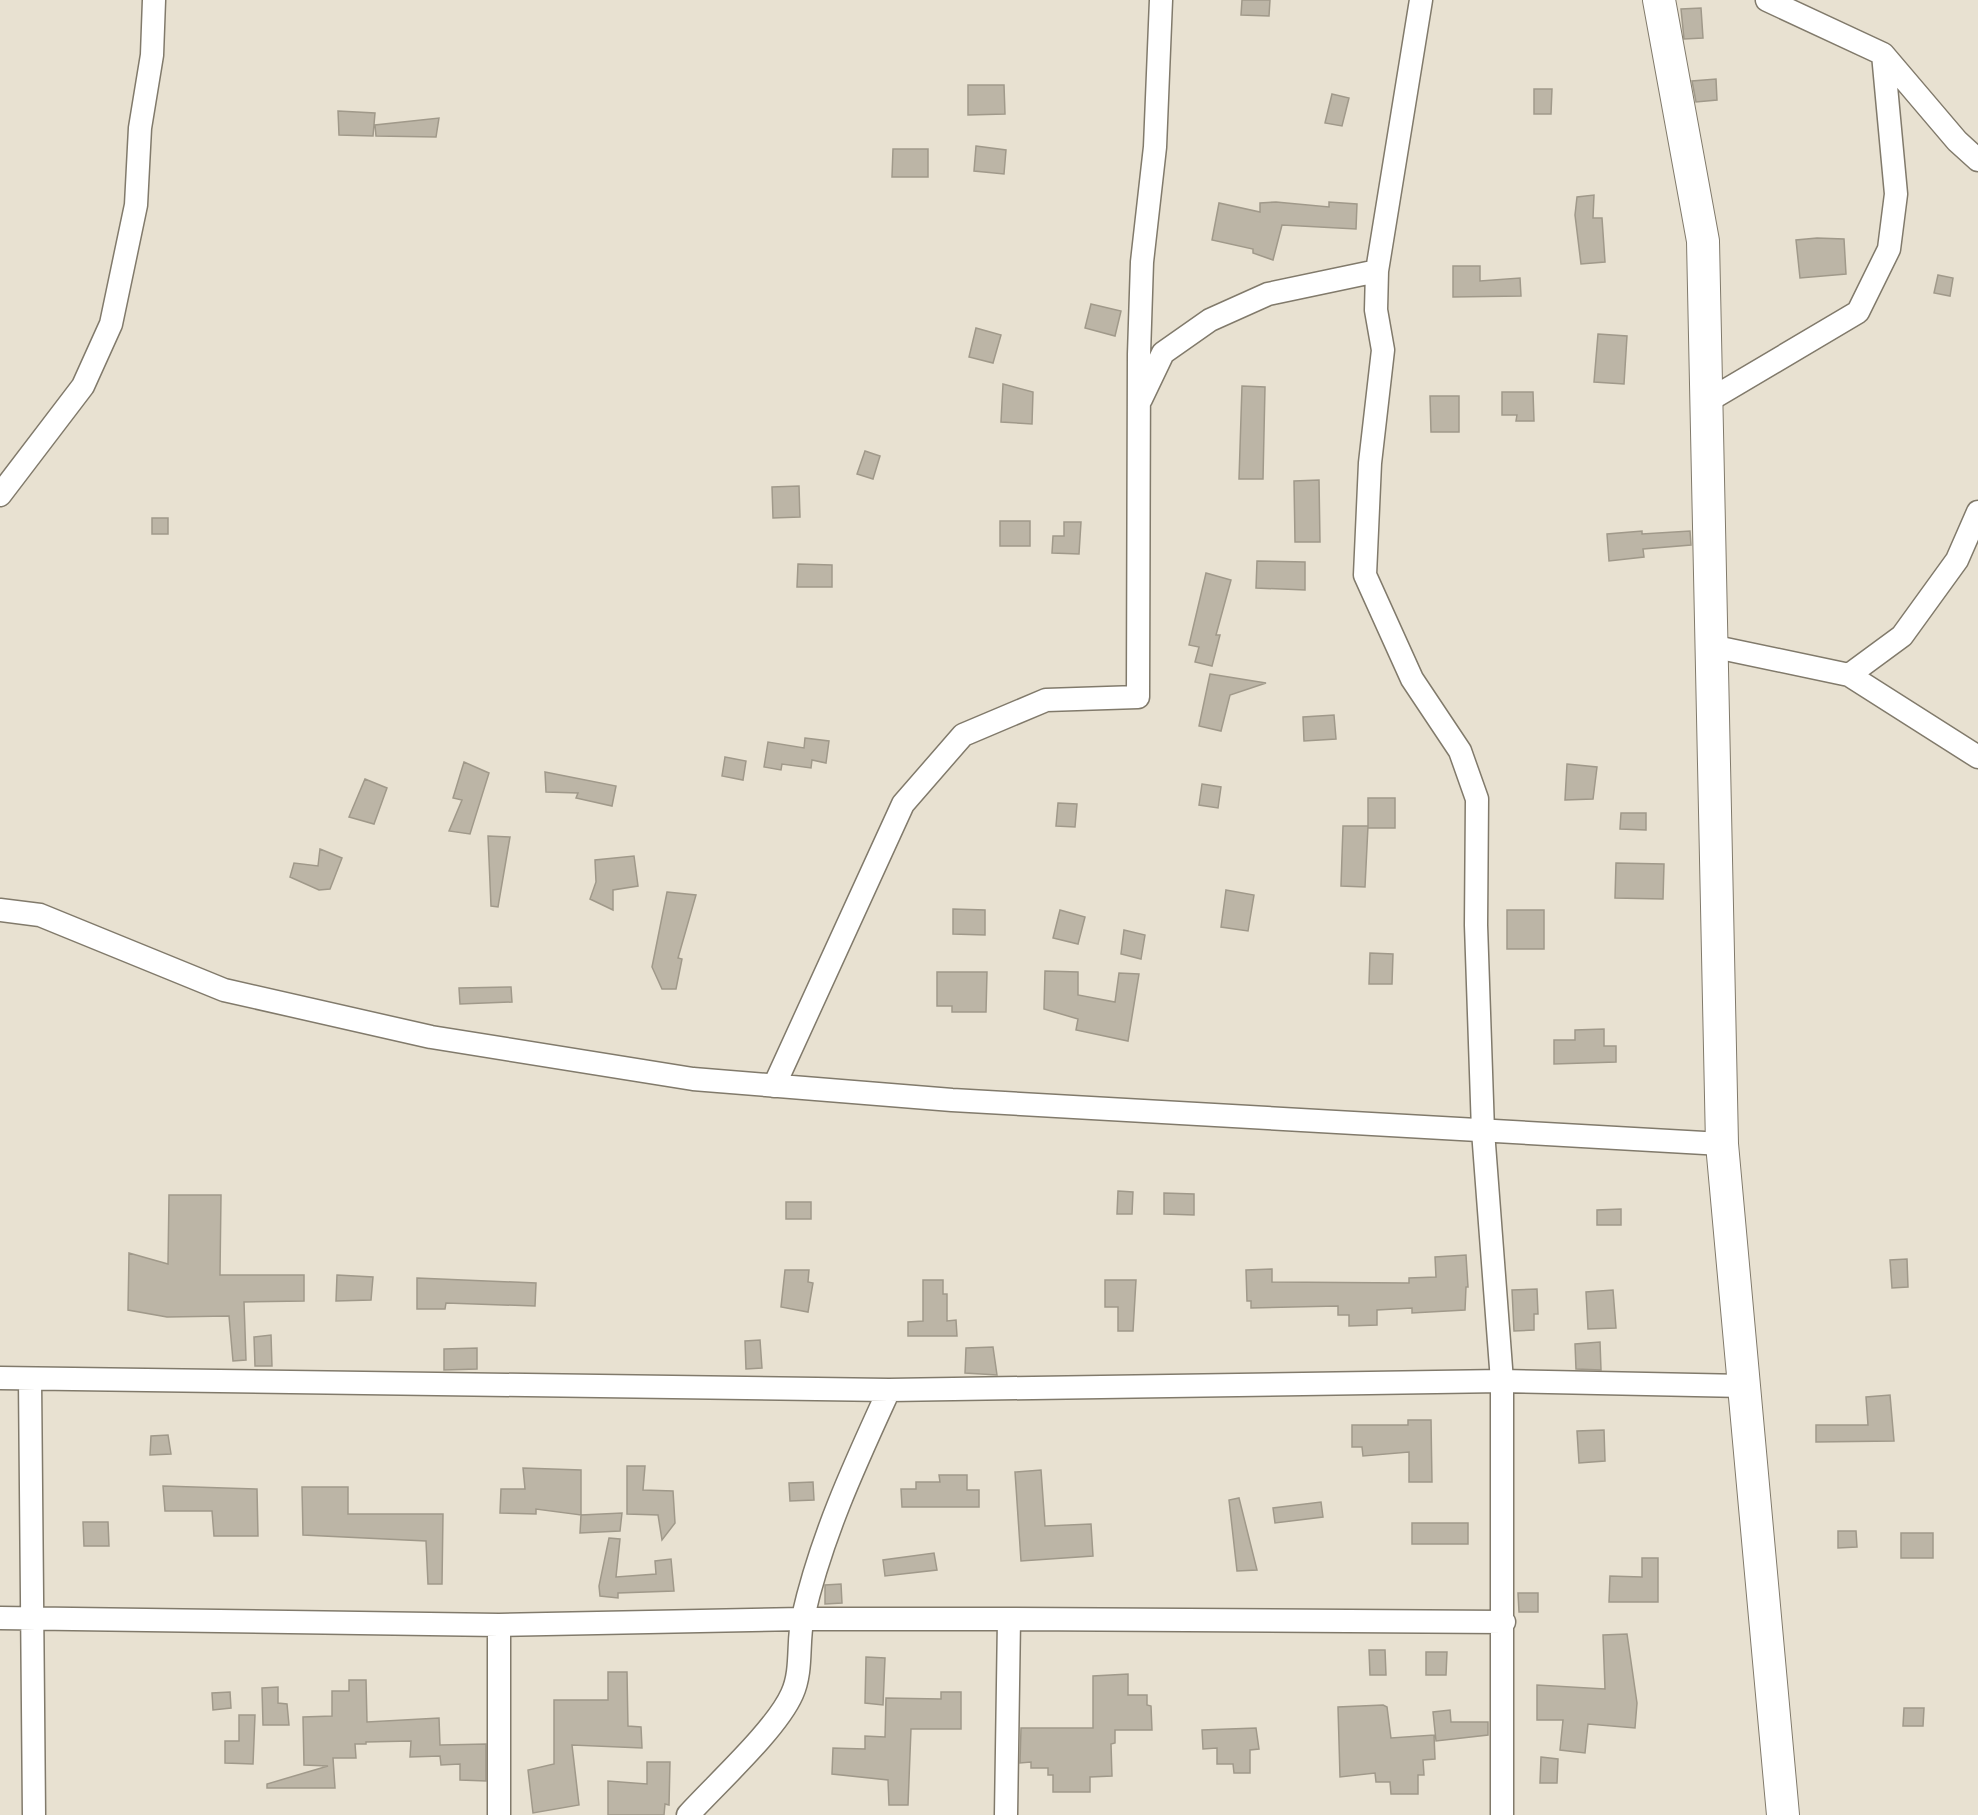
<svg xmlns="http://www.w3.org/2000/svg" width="1978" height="1815" viewBox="0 0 1978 1815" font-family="Montserrat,sans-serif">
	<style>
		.building { fill: #bcb5a6; stroke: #a0998a; stroke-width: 1.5 }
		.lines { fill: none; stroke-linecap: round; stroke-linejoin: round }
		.street-casing { stroke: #817a6b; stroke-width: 25 }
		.secondary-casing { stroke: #817a6b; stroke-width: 34 }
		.street { stroke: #fff; stroke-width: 22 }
		.secondary { stroke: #fff; stroke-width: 32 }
	</style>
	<rect width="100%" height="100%" fill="#e8e1d1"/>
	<path class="building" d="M1242,0h28l-1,16 -28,-1z
		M1701,8l2,30 -19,1 -3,-30z
		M1716,79l1,21 -21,2 -4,-21z
		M968,85h36l1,29 -37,1z
		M1534,89h18l-1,25h-17z
		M1332,94l17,4 -7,28 -17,-3z
		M338,111l37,2 -2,23 -34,-1z
		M439,118l-3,19 -60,-1 -1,-11z
		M976,146l30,4 -2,24 -30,-3z
		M893,149h35v28h-36z
		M1594,195l-1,23h9l3,44 -24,2 -6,-49 2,-18z
		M1276,202l53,5v-5l28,2 -1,25 -74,-4 -9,35 -20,-7v-4l-41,-9 7,-37 41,9v-9z
		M1817,238l27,1 2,35 -46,4 -4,-38z
		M1453,266h27v15l40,-3 1,18 -68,1z
		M1938,275l15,3 -3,18 -16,-3z
		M1091,304l30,7 -6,25 -30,-8z
		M976,328l25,7 -8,28 -24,-6z
		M1598,334l29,2 -3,48 -30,-2z
		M1003,384l30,8 -1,32 -31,-2z
		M1242,386l23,1 -2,92h-24z
		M1502,392h31l1,29h-18l1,-6h-15z
		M1430,396h29v36h-28z
		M865,451l15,5 -7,23 -16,-5z
		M1319,480l1,62h-25l-1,-61z
		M799,486l1,31 -27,1 -1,-31z
		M152,518h16v16h-16z
		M1000,521h30v25h-30z
		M1064,522h17l-2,32 -27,-1 1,-17h11z
		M1642,531v3l48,-3 1,14 -48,4 1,8 -35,4 -2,-27z
		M1257,561l48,1v28l-49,-2z
		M798,564l34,1v22h-35z
		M1206,573l25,7 -15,55h4l-8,31 -17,-4 4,-15 -10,-2z
		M1210,674l56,9 -36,12 -9,36 -22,-5z
		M1334,715l2,24 -32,2 -1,-24z
		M805,738l24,3 -3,22 -14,-3 -1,8 -29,-4 -1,6 -17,-3 4,-25 36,6z
		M725,757l21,4 -3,19 -21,-4z
		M464,762l25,11 -19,61 -21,-3 13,-31 -9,-2z
		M1567,764l30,3 -4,32 -28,1z
		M545,772l71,14 -4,20 -36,-8 2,-5 -32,-1z
		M365,779l22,9 -13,36 -25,-7z
		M1202,784l19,3 -3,21 -19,-3z
		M1368,798h27v30h-27z
		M1058,803l19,1 -2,23 -19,-1z
		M1621,813h25v17l-26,-1z
		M1343,826h25l-3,61 -24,-1z
		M488,836l22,1 -12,70 -7,-1z
		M320,849l22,9 -12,31 -11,1 -29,-13 4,-14 24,3z
		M634,856l4,30 -25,4v20l-23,-11 6,-17 -1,-22z
		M1616,863l48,1 -1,35 -48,-1z
		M1226,890l28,5 -6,36 -27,-4z
		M667,892l29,3 -18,63 4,1 -6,30h-14l-10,-22z
		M953,909l32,1v25l-32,-1z
		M1060,910l25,7 -7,27 -25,-6z
		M1507,910h37v39h-37z
		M1124,930l21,5 -4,24 -20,-5z
		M1370,953l23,1 -1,30h-23z
		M1045,971l33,1v23l37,7 4,-29 20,1 -11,67 -52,-11 2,-11 -34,-10z
		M937,972h50l-1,40h-34v-6h-15z
		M511,987l1,15 -52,2 -1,-16z
		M1604,1029v17h12v16l-62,2v-24h21v-10z
		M1118,1191l15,1 -1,22h-15z
		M1164,1193l30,1v21l-30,-1z
		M169,1195h52l-1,80h84v26l-60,1 2,58 -13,1 -4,-45 -62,1 -39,-7 1,-57 39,11z
		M786,1202h25v17h-25z
		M1621,1209v16h-24v-15z
		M1466,1255l2,32h-2l-1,23 -53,3v-5l-35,2v15l-28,1v-11h-11v-9l-87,2v-7h-4l-1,-31 26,-1v13l137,1v-5l27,-1 -1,-20z
		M1907,1259l1,28 -16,1 -2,-28z
		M785,1270h24l-1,12 5,1 -5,29 -27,-5z
		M337,1275l36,2 -2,23 -35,1z
		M417,1278l119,5 -1,23 -89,-3 -1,6h-28z
		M923,1280h20v14h4v27l9,-1 1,16h-49v-14l15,-1z
		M1105,1280h31l-3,51h-15v-24h-13z
		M1537,1289l1,25h-4v16l-20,1 -2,-41z
		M1613,1290l3,38 -28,1 -2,-37z
		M271,1335l1,31h-17l-1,-29z
		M760,1340l2,28 -16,1 -1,-28z
		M1600,1342l1,28 -25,-1 -1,-25z
		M993,1347l4,28 -32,-2 1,-25z
		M477,1348v21l-33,1v-21z
		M1890,1395l4,46 -78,1v-17h52l-2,-28z
		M1408,1420h23l1,62h-23v-30l-46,4 -1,-9h-10v-22h56z
		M1604,1430l1,31 -26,2 -2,-32z
		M168,1435l3,19 -21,1 1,-19z
		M627,1466h18l-2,24 30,1 2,32 -13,17 -4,-25 -31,-1z
		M523,1468l58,2v45l-45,-6v5l-36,-1 1,-24h24z
		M1041,1470l4,56 46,-2 2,32 -72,5 -6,-89z
		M939,1475h28v15h12v17h-77l-1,-18h15v-7h24z
		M813,1482l1,18 -24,1 -1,-18z
		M163,1486l94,3 1,47h-44l-2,-25h-47z
		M302,1487h46v27h95l-1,70h-14l-2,-43 -123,-6z
		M1239,1498l18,72 -20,1 -8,-71z
		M1321,1502l2,15 -48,6 -2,-15z
		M622,1513l-2,18 -40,2 1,-18z
		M83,1522h25l1,24h-25z
		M1412,1523h56v21h-56z
		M1838,1531h18l1,16 -19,1z
		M1901,1533h32v25h-32z
		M609,1538l11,1 -4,38 40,-3 -1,-13 16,-2 3,32 -56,2v5l-18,-2 -1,-10z
		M934,1553l3,17 -52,6 -2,-16z
		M1642,1558h16v44h-49l1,-26 32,1z
		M841,1584l1,19 -17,1v-19z
		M1518,1593h20v19h-19z
		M1627,1634l10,69 -2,25 -47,-4 -3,29 -25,-3 3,-30h-26v-35l68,4 -2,-54z
		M1369,1650h16l1,25h-16z
		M1426,1652h21l-1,23h-20z
		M866,1657l19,1 -2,47 -18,-2z
		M608,1672h19l1,54 13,1 1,21 -70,-3 7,60 -46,8 -5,-43 26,-6v-64h54z
		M1128,1674v21h19v10l4,1 1,24h-37v13l-4,1 1,32 -22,1v15h-37v-17h-5v-7h-17v-6l-11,1 1,-35h72v-52z
		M349,1680h17l1,42 72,-4 1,27 46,-1v37l-26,-1v-16l-19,1 -1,-9 -30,1 1,-16 -45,1v2h-11l1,14h-23l2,30h-68v-4l61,-18 -24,-1 -1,-48 29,-1v-25h17z
		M278,1687v16l9,1 2,21h-26l-1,-37z
		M230,1692l1,16 -18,2 -1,-17z
		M941,1692h20v37h-50l-3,76h-19l-1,-25 -56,-6 1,-26 32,1v-13l20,1 1,-39 55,1z
		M1383,1705l4,2 4,31 43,-3 1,24 -12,1 1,15h-6v19h-27l-1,-12h-14l-1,-9 -35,4 -2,-70z
		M1904,1708h20l-1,18h-20z
		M1450,1710l1,12h37v13l-52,6 -3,-29z
		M239,1715h16l-2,49 -28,-1v-22h14z
		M1256,1728l3,21 -9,1v23h-16l-1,-9h-16v-16l-14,1 -1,-19z
		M1541,1757l17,2 -1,24h-17z
		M647,1762h23l-1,43 -4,-1 -1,11h-56v-34l39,3z"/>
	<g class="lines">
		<g class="street-casing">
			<path id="street" d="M1421,0l-44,271 -1,39 7,40 -13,113 -5,112 47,104 48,72 17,48 -1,126 7,206 19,250v434
				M1767,0l116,54 74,87 21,19
				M1141,399l22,-46 47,-33 58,-26 109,-23
				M1706,402l152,-90 31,-63 7,-55 -13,-140
				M0,495l83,-109 28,-62 25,-119 4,-77 12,-73 2,-55
				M1711,646l138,29 53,-39 55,-76 21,-48
				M1849,675l129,82
				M0,910l40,5 184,75 207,47 262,42 259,21 770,44
				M774,1086l129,-282 60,-69 83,-35 92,-3 1,-343 3,-92 13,-115 6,-147
				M0,1378l889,12 613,-9 242,5
				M30,1379l4,436
				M0,1618l499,7v190
				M1009,1619l495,3
				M499,1625l303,-6h207l-3,196
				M688,1815c28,-31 88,-85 104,-121 11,-24 5,-53 11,-77 18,-80 52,-153 86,-227"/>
		</g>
		<g class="secondary-casing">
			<path id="secondary" d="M1659,0l44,241 19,903 61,671"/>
		</g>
		<use href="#street" class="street"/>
		<use href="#secondary" class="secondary"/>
	</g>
</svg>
